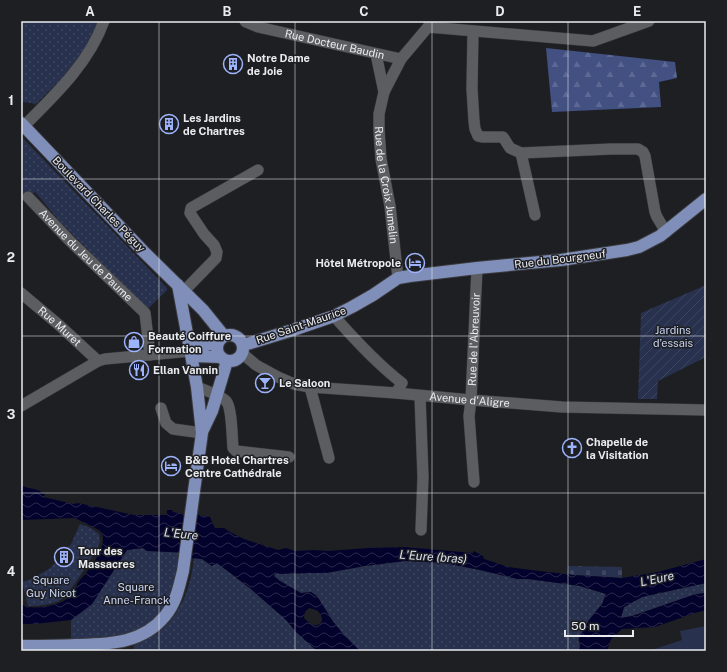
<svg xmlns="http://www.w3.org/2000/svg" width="727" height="672" viewBox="0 0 727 672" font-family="'Public Sans',sans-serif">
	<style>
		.grass { fill: #28314e }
		.forest { fill: url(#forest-firs) }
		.cemetery { fill: url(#cemetery-stones) }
		.park { fill: url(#park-dots) }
		.garden { fill: url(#garden-furrows) }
		.water { fill: url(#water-waves); fill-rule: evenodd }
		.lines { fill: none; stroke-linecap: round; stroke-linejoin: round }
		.minor-casing { stroke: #3a3b3e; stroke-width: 12 }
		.major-casing { stroke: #3a3b3e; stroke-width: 14 }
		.minor { stroke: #5b5d61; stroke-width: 11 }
		.major { stroke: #808eba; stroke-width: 12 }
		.grid { fill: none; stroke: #eaebee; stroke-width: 1; stroke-opacity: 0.55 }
		.labels { text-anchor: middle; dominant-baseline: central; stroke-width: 3; stroke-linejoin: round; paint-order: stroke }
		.street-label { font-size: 11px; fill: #eaebee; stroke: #1e1f23 }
		.poi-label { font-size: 11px; font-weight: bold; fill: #eaebee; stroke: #1e1f23; text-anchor: start }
		.park-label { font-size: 11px; fill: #c9d4f4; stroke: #1e1f23 }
		.water-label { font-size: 12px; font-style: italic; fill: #dbe1f1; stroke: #1e1f23 }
		.neatline { fill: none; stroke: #eaebee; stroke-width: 1.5 }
		.grid-label { font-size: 13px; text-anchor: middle; font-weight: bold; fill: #eaebee }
	</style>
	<defs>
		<pattern id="forest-firs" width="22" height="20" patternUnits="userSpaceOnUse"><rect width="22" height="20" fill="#425082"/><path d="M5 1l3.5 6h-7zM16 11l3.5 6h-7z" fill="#5d6994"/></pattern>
		<pattern id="cemetery-stones" width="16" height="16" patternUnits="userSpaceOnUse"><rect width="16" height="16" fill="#28314e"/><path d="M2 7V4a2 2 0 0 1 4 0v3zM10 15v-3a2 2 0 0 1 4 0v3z" fill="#3d455f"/></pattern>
		<pattern id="park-dots" width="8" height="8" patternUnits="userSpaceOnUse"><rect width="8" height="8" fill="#28314e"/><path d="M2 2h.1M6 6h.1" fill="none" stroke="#3d455f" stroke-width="1.8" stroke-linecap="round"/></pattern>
		<pattern id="garden-furrows" width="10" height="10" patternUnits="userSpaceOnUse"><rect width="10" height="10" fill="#28314e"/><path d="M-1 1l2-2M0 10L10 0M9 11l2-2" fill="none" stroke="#3d455f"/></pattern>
		<pattern id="water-waves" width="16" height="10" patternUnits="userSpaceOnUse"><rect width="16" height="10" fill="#03022c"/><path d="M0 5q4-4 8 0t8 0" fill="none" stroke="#28274b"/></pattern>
	</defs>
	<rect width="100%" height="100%" fill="#1e1f23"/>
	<path class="grass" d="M706,626v25h-57l33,-11 -2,-9z"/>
	<path class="forest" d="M546,48l129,14 2,16 -18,4 2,25 -109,5z"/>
	<path class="cemetery" d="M568,566l54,1v11l-48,-3 -7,-1z"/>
	<path class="park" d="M21,21h78l-14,29 -27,35 -2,-1 -21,21 -3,-2 -11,-1z
		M21,136l146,152v2l-18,18h-2l-84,-83 -28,-33 -14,9z
		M80,524l11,4 8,6 1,8 -3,7c-6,10 -29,48 -38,52 -9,4 -21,5 -31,5l-6,-24 9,-3 18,-10 9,-9 5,3h4l1,-2v-5l-4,-3 7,-9z
		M143,548l4,3 32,1 -5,38 -15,27 -26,17 -62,8v-22l21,-16 35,-54z
		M194,558l8,1 10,7 5,-3 34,26 35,31 10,12 21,19h-185l4,-8c8,-3 16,-5 23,-11 23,-19 32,-46 35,-74z
		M405,561l39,2 36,7 37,9h11l52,7 26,8 -4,10 -13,16 -11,20 2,6 -1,5h-219l-17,-17 -11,-14 -15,-24 -6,-4 -10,1 -21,-12 -6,-5 1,-2 37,-1h14l39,-7z
		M706,583v10l-10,1 -64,22 -11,2 3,-11 18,-10z"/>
	<path class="garden" d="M706,285v72l-48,24 -1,18h-19l3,-86z"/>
	<path class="water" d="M22,486l19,5 -1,2 5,1 -1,3 29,7 5,-1 56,12h33v-5h5l1,2 22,4 4,-1 11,2 5,11h9l6,4 14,7 34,11 8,-2 9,3 20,-1 13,1 40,-3 36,-1 69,6 1,-2 9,5 1,3 25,8 14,2 51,6 48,3 36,-6 48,-13v24l-64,14 -18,10 -3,11 11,-2 64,-22 10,-1v17l-11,3 -40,14 -33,2 -11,10 -4,12h-28l1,-5 -1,-8 10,-18 13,-16 4,-10 -26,-8 -52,-7h-11l-37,-9 -36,-7 -39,-2 -40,5 -39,7h-14l-37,1 -1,2 6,5 21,12 10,-1 6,4 15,24 11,14 17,17h-43l-21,-19 -10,-12 -35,-31 -34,-26 -5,3 -10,-7 -12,-1v-5l-43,-2 -4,-3 -16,2 -35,54 -21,16 -36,4h-14v-21c3,2 5,4 8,4 11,2 31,-2 39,-9 6,-3 7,-12 12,-18 1,-2 4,-4 6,-7 7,-8 25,-34 13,-43l-24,-12 -54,2v-33h1zM309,608c2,1 5,1 7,2 4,2 9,10 4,14 -1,1 -6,1 -7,2l-9,-8 1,-6z"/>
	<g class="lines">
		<g class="minor-casing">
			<g id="minor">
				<path id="s1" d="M245,21l1,1 12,5 143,32"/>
				<path d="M428,27l165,14 56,-20"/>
				<path d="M473,31l-1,58 2,32 1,8 3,7 5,1h20l7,11 11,5 90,-4h27l5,3 2,4 10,56 2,5 9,15"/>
				<path id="s2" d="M376,54l8,38 -5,22v16l2,29 9,47 8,72"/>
				<path d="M384,92l17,-33 27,-32 4,-5"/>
				<path d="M24,126c31,-31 65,-63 80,-105"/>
				<path d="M521,153l14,62"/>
				<path id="s3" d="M28,197l41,43 76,73 5,42"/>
				<path d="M184,291l32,-33 1,-6 -3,-7 -10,-11 -14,-21 1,-5 67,-38"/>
				<path id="s4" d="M21,293l38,32 39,36"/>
				<path d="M334,316c21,24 42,47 68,67l-6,10"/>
				<path id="s5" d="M243,354l13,11 22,12 16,7 16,3 86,6 75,7 91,7 144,3"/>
				<path d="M197,387c8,3 23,8 29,14 6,6 6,37 7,47l3,3 53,6"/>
				<path d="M310,387l19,71"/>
				<path d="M420,396l3,81 -2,53"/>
				<path d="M21,406l77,-45 7,-2 86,-8"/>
				<path d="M161,408l5,15 7,6 29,4"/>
				<path id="s6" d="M474,482l-5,-66 2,-16 6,-132"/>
			</g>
		</g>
		<g class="major-casing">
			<path id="major" d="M21,123l122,128 60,59 21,26
				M217 348a13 13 0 1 1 26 0a13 13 0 1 1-26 0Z
				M244,345l52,-16 38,-13 18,-9 21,-12 25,-17 12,-2 67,-8 84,-8 66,-10 12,-3 21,-11 46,-37
				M190,349l28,-7
				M192,356l29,1
				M202,432l10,-21 15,-50
				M21,646c18,0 37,0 55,-1 33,-1 66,-1 89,-29 11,-13 14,-29 18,-45l19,-138 -5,-46 -19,-102"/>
		</g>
		<use href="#minor" class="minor"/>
		<use href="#major" class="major"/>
	</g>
	<path class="grid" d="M159,21v630M295,21v630M432,21v630M568,21v630M21,179h685M21,336h685M21,493h685"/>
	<defs>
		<g id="building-ring" transform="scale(1)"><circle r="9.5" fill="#1e1f23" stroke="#9db4fd" stroke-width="1.5"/><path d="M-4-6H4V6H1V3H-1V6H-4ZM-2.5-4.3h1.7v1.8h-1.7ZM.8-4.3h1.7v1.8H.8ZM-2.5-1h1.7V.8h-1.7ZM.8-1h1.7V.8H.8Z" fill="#9db4fd"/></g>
		<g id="hotel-ring" transform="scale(1)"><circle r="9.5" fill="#1e1f23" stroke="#9db4fd" stroke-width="1.5"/><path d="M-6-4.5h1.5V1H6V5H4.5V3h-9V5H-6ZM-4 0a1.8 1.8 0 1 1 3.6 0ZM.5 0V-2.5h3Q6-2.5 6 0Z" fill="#9db4fd"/></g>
		<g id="shop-ring" transform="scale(1)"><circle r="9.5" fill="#1e1f23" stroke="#9db4fd" stroke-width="1.5"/><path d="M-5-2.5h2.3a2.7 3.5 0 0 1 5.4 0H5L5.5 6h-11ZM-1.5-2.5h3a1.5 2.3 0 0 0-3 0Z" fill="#9db4fd"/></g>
		<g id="restaurant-ring" transform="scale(1)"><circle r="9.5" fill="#1e1f23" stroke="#9db4fd" stroke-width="1.5"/><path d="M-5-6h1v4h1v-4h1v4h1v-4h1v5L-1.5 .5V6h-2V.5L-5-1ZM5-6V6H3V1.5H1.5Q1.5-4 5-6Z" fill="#9db4fd"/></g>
		<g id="bar-ring" transform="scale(1)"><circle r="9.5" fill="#1e1f23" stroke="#9db4fd" stroke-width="1.5"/><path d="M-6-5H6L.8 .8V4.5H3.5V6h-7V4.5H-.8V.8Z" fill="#9db4fd"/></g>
		<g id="church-ring" transform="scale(1)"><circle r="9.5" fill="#1e1f23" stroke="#9db4fd" stroke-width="1.5"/><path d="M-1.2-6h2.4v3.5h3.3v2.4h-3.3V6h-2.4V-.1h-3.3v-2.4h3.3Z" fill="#9db4fd"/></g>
	</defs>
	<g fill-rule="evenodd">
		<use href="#building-ring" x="233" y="64"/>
		<use href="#building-ring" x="169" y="124"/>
		<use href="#hotel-ring" x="415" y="263"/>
		<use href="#shop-ring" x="134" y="342"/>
		<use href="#restaurant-ring" x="139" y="370"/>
		<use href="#bar-ring" x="265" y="383"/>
		<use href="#church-ring" x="572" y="448"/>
		<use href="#hotel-ring" x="171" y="466"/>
		<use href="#building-ring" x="64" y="557"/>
	</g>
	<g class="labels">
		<g class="street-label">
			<text stroke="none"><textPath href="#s1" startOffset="93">Rue Docteur Baudin</textPath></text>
			<text stroke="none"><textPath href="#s2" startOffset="133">Rue de la Croix Jumelin</textPath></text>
			<text transform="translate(99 204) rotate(46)">Boulevard Charles Péguy</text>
			<text stroke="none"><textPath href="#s3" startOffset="82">Avenue du Jeu de Paume</textPath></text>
			<text transform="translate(560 259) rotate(-7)">Rue du Bourgneuf</text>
			<text transform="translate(301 325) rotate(-19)">Rue Saint-Maurice</text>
			<text stroke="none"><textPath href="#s4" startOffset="51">Rue Muret</textPath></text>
			<text stroke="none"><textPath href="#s6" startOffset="143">Rue de l'Abreuvoir</textPath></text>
			<text stroke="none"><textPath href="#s5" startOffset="236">Avenue d'Aligre</textPath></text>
		</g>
		<g class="poi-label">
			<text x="247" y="58">Notre Dame<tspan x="247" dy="13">de Joie</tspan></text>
			<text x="183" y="118">Les Jardins<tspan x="183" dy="13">de Chartres</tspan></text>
			<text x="401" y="263" text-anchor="end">Hôtel Métropole</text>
			<text x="148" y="336">Beauté Coiffure<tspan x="148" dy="13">Formation</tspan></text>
			<text x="153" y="370">Ellan Vannin</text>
			<text x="279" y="383">Le Saloon</text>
			<text x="586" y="442">Chapelle de<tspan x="586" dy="13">la Visitation</tspan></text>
			<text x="185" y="460">B&amp;B Hotel Chartres<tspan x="185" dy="13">Centre Cathédrale</tspan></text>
			<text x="78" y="551">Tour des<tspan x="78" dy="13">Massacres</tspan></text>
		</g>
		<g class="park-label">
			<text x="673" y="330">Jardins<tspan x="673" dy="13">d’essais</tspan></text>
			<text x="51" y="580">Square<tspan x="51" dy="13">Guy Nicot</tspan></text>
			<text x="136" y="587">Square<tspan x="136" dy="13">Anne-Franck</tspan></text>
		</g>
		<g class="water-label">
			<text transform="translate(181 534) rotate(6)">L'Eure</text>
			<text transform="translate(433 557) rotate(4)">L'Eure (bras)</text>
			<text transform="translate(657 579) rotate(-12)">L'Eure</text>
		</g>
	</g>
	<rect width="727" height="672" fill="none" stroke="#1e1f23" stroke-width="44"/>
	<path d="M565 630v6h68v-6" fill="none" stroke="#eaebee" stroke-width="2"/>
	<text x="571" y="630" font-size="12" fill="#eaebee" stroke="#1e1f23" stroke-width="3" paint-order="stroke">50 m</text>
	<rect x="22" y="22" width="683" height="628" class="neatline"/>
	<g class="grid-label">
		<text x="90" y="16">A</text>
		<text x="227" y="16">B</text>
		<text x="364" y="16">C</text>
		<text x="500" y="16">D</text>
		<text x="637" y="16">E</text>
		<text x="11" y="105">1</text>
		<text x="11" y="262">2</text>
		<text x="11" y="419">3</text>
		<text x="11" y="576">4</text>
	</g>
</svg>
